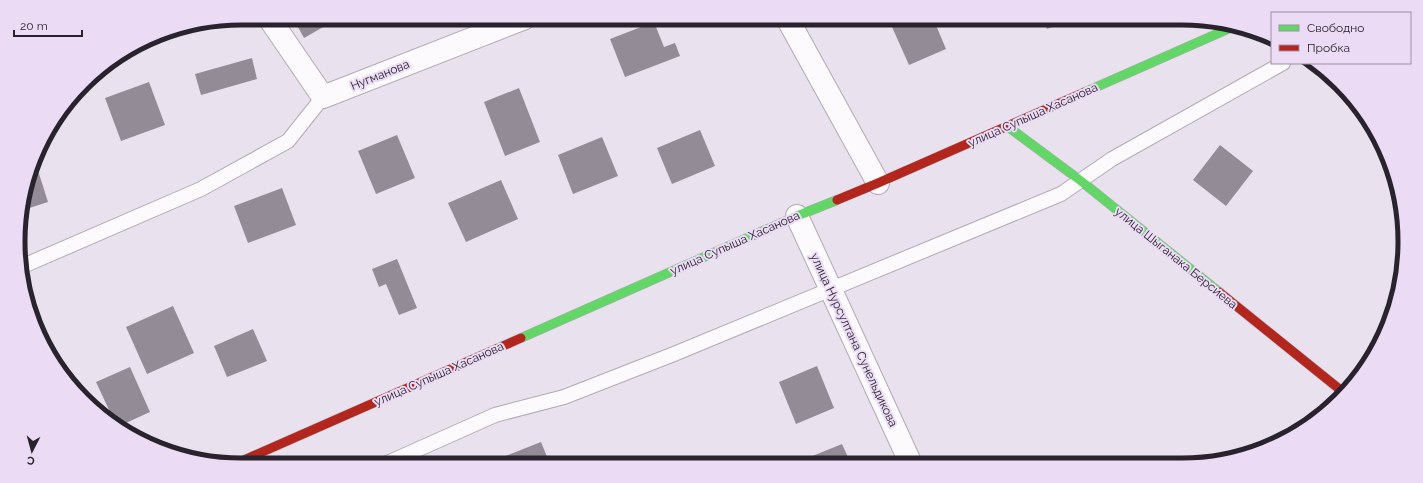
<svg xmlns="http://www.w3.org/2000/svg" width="1423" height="483" viewBox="0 0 1423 483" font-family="Raleway,sans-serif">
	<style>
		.building { fill: #938c96 }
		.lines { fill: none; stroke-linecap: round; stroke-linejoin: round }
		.lane-casing { stroke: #b1aab4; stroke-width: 16 }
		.street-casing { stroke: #b1aab4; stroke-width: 24 }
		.fast-casing { stroke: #b1aab4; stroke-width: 10 }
		.jam-casing { stroke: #b1aab4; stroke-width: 10 }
		.lane { stroke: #fcfafc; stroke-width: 14 }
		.street { stroke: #fcfafc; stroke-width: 22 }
		.fast { stroke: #63d668; stroke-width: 9 }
		.jam { stroke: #b3261e; stroke-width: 9 }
		.labels { text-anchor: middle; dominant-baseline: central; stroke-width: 4; stroke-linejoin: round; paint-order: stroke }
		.street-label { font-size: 12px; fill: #28232c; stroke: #ebdbf4 }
		.rim { fill: none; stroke: #28232c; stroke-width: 5 }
	</style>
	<rect width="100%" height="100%" fill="#eae1ee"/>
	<path class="building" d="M293,18h46l-35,20z
		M888,18h45l13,31 -37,16z
		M1042,18h33l-28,11z
		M654,22l10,25 11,-4 5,13 -55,21 -15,-38z
		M252,58l5,21 -56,16 -6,-21z
		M149,82l16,43 -44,16 -16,-43z
		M519,88l21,54 -35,14 -21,-54z
		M700,130l15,36 -43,18 -15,-36z
		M397,135l18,43 -39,16 -18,-43z
		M602,137l16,39 -45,18 -15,-39z
		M1220,145l33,26 -27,35 -33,-26z
		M35,161l13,41 -28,9 10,-32z
		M501,180l17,39 -52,23 -18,-39z
		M282,188l14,37 -48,18 -14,-37z
		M397,259l20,49 -18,7 -13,-31 -7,3 -7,-18z
		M173,306l21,47 -47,21 -21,-47z
		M253,329l14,32 -40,16 -13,-31z
		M817,366l17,42 -38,16 -17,-42z
		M130,367l20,45 -33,15 -21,-45z
		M541,442l9,22h-44l-3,-7z
		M842,444l9,20h-45l-1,-5z"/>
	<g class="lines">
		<g class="lane-casing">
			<path id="lane" d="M23,266l178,-77 87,-48 35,-44
				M383,465l112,-50 69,-18 110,-43 387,-160 51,-35 171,-96"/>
		</g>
		<g class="street-casing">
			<path id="street" d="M269,18l54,79 202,-79
				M787,18l91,165
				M797,216l114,248"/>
		</g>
		<g class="fast-casing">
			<path id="fast" d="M1085,92l152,-67
				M1007,126l74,55 138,111
				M521,338l276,-122 40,-16"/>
		</g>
		<g class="jam-casing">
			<path id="jam" d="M837,200l41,-17 207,-91
				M1219,292l124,100
				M235,464l286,-126"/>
		</g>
		<use href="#lane" class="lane"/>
		<use href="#street" class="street"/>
		<use href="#fast" class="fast"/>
		<use href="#jam" class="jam"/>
	</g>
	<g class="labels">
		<g class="street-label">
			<text transform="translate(380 75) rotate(-22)">Нугманова</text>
			<text transform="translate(1033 115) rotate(-24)">улица Супыша Хасанова</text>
			<text transform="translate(735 243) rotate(-24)">улица Супыша Хасанова</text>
			<text transform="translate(1176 258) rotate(39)">улица Шыганака Берсиева</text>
			<text transform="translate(854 340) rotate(65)">улица Нурсултана Сунельдикова</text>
			<text transform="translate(439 374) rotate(-24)">улица Супыша Хасанова</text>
		</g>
	</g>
	<path d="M0 0H1423V483H0ZM241 25H1182A216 216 0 0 1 1398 241V242A216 216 0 0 1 1182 458H241A216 216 0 0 1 25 242V241A216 216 0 0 1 241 25Z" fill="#ebdbf4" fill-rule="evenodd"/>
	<path class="rim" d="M241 25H1182A216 216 0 0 1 1398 241V242A216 216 0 0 1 1182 458H241A216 216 0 0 1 25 242V241A216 216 0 0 1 241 25Z"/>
	<rect x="1271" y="12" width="140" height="52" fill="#ebdbf4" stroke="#9d91a4"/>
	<rect x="1279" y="25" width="20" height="6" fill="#63d668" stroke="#9d91a4"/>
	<text x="1307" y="32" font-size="12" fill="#28232c">Свободно</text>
	<rect x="1279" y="45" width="20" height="6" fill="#b3261e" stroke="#9d91a4"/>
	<text x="1307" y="52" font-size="12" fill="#28232c">Пробка</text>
	<g transform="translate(32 451) rotate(186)" stroke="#ebdbf4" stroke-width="3" paint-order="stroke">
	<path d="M0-3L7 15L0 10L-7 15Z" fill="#28232c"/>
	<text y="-6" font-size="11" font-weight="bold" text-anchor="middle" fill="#28232c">С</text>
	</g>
	<path d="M14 30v6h68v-6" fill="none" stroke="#28232c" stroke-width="2"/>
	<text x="20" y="30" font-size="12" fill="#28232c" stroke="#ebdbf4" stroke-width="3" paint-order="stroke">20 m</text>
</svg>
